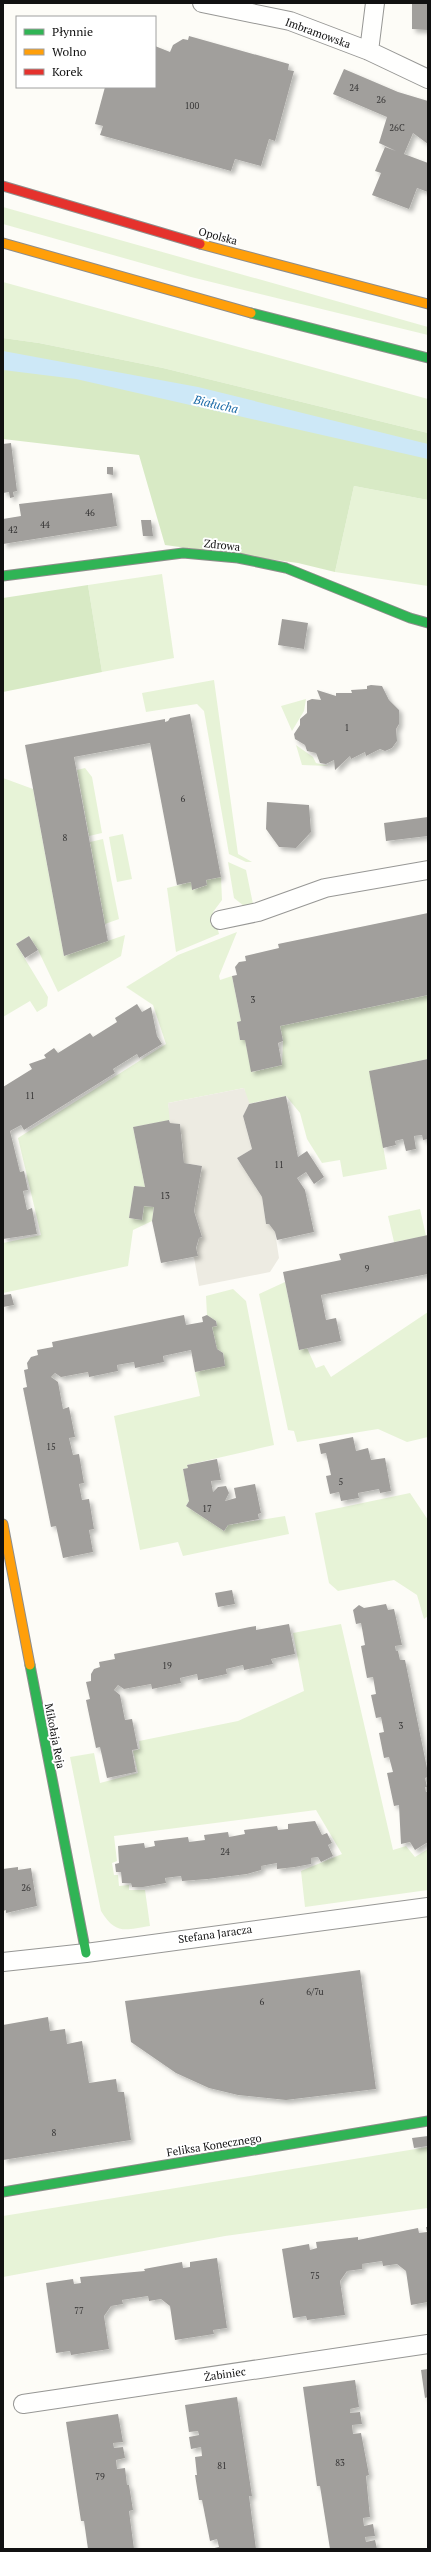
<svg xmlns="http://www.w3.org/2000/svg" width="431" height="2552" viewBox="0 0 431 2552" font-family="'PT Serif',serif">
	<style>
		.green { fill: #e7f3d7 }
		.forest { fill: #d8eac5 }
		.plaza { fill: #edebe2 }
		.water { fill: #cde8f7 }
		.building { fill: #a19f9c; filter: url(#shadow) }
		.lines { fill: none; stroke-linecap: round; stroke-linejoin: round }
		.street-casing { stroke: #979795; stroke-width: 20 }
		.fast-casing { stroke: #8e8d8b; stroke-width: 11 }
		.slow-casing { stroke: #8e8d8b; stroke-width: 11 }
		.jam-casing { stroke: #8e8d8b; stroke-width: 11 }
		.street { stroke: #fffffe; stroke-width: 18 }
		.fast { stroke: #30b455; stroke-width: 9 }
		.slow { stroke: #ff9f0a; stroke-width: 9 }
		.jam { stroke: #e5322d; stroke-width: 9 }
		.labels { text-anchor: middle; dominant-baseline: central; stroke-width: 4; stroke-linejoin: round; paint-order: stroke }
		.number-label { font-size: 9px; fill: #353434 }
		.street-label { font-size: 11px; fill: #111; stroke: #fff }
		.water-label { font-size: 12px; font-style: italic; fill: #1768a6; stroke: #fff }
	</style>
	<defs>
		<filter id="shadow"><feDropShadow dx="3.5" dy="3.5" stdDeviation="2" flood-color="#0004"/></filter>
	</defs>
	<rect width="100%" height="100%" fill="#fdfcf7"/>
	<path class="green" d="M3,207l425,120v8l-237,-58 -188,-53z
		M3,282l425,117v34l-265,-65 -124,-25 -36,-5z
		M354,486l74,14v86l-93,-14z
		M162,574l12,84 -72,14 -14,-87z
		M214,680l24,174 14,8h-6l-17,-8 -25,-143 -7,-7 -51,8 -4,-19z
		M313,697l-7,2 -2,12 -12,20 -11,-25z
		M296,745l17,12 3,6 13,3 -27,-1z
		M85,768l7,9 10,56 -13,3 -12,-66z
		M3,778l30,11 31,167 61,-21 -4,21 -63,36 -20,-42 -9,-14 -13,8 32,53 -1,9 -10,6 -7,-11 -27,16z
		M123,834l9,45 -15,3 -8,-45z
		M103,839l16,80 -14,5 -15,-82z
		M228,862l18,8 7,34 -9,2 -10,-8z
		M221,877l1,23 -9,12 6,22 -43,18 -9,-64 24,-6 2,8 14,-5 -1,-5z
		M237,932l-18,44 1,4 12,-4 9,45 -4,1 3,18h5l7,32 30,-7 1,-24 -3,-15 148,-31v64l-58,12 17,98 -44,8 -3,-17 -18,3 -15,-24 -7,-26 -14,-17 -39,8 -3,-16 -76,15 3,17 -38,7 12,60 -11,-1 -5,32 13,2 2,-14 10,1 -2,14 -19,9 -5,36 -125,27v-50l38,-8 -23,-97 148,-94 -13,-39 -27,-18 52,-32z
		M420,1209l6,27 -32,6 -6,-26z
		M285,1282l14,68 8,-2 9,20 8,-3 7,12 97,-65v125l-21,5 -29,-13 -81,13 -3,-11 -6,-1 -29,-136z
		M233,1289l13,12 28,144 -87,20 1,3 -5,1 6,32 -3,5 38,25 4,-6 57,-9 4,18 -106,22 -5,-14 -38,8 -26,-134 86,-20 -5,-24 30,-7 -2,-12 -6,-4 -5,-22 5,-1 -1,-5 -9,-6 -1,-19z
		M410,1493l18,27v96l-4,3 -7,-24 -23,-15 -56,11 -9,-8 -14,-70z
		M341,1624l52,226 13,-4 9,11 13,-8v41l-123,17 -4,-36 41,-17 -26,-44 -202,26 3,25 -5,2 2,12h4l1,11 10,-1v5h16l5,36c-26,4 -34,9 -49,-15l-31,-154 24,-4 6,30 38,-10 -5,-22 7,-2 -1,-8 99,-20 66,-30 -11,-58z
		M428,2147v61l-203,28 -222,41v-61z"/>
	<path class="forest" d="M3,338l36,5 124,25 265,65v67l-74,-14 -19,86 -37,-9 -133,-18 -26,-90 -136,-16z
		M88,585l14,87 -99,20v-94z"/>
	<path class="plaza" d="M244,1088l6,17 -7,11 9,33 -15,9 25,39 4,27h3l6,8 4,26 -9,14 -71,14 -5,-29 5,-19 3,-1 -8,-26 8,-45 -18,-3 -4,-39 -10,-1 -2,-20z"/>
	<path class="water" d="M3,351l195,36 230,57v15l-352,-80 -73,-9z"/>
	<path class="building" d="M412,3h16v27l-16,-1z
		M189,36l100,28 -1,6 6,1 -19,70 -6,-2 -8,27 -26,-7 -4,12 -131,-36 3,-9 -8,-2 10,-37h50v-41l15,6 3,-7 10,-6 5,1z
		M344,69l54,23 30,9v43l-15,-11 -9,21 24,9v29l-11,-4 -8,21 -37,-14 9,-22 -6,-2 10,-24 11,4 -17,-8 8,-26 -54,-23z
		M11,443l6,48 -4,1 1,5 -4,1 -1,-6 -6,1v-49z
		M107,467h6v8l-6,-1z
		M112,493l5,33 -114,18v-25l18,-3 -2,-12z
		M141,520h10l2,16h-10z
		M282,619l26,4 -4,26 -26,-4z
		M371,685l11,1 7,14 10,10v14l-3,5 1,12 -5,7 -7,3 -5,-2 -14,7 -1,-4 -14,7 -1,-3 -15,14 -1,-10 -8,4 -6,-1 -4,-10 -9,-2 -2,-6 -10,-6 -1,-5 6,-9v-6l7,-6v-12l5,-2 9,1 -4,-10 19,6v-3h16l-1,-3 16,-1v-3z
		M190,714l31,163 -15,3 1,5 -15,5 -1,-8 -14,3 -27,-142 -76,14 34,184 -44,15 -39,-211 140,-26v3l3,-1 2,-3z
		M267,802l42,3 2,27 -15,16 -17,-1 -13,-18z
		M428,817v19l-42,5 -2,-18z
		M428,913v82l-148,31 3,15 -5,2 4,22 -31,7 -6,-32h-5l-3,-18 4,-1 -9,-45 5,-1 -2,-8 4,-5 7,-1 -1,-5 34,-8 -1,-4z
		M29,936l9,14 -13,8 -9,-14z
		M137,1004l5,8 9,-5 6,29 5,8 -23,14 -2,-4 -24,15 2,4 -91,57 -3,-5 -11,6 10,41 4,-1 4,19 -5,1 4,19 5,-2 5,26 -34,5v-152l29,-18 -3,-5 17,-6 -2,-3 10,-7 4,5 32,-20 3,4 24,-15 -2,-4z
		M428,1059v80l-5,1 -1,-5 -8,1 2,13 -10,2 -3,-12 -8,2 1,4 -13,3 -14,-77z
		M286,1096l12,61 9,-6 17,26 -10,7 -8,-12 -9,6 8,12 9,42 -37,8 -2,-8 -6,-8h-3l-4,-27 -25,-39 15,-9 -9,-33 6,-12z
		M169,1120l1,3 10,1 4,39 18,3 -8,45 8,26 -3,1 -3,10 2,8 -37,7 -9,-42 2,-14 -10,-1 -2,14 -13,-2 5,-32 11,1 -12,-60z
		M428,1235v39l-107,21 5,25 10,-2 5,23 -42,9 -16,-78 58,-12 -2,-6z
		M11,1294l3,11 -11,2v-12z
		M184,1315l2,10 17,-3 -1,-5 5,-2 9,6 1,5 -5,1 5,22 6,4 2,13 -30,6 -4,-22 -28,6 1,6 -29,6 -1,-6 -17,3 1,6 -29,6 -1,-5 -27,5 -6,-4 -4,4 7,5 5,27 6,-2 6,30 -6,1 4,17 6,-1 5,29 -5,1 3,16 7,-1 5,30 -5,1 4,22 -30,6 -7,-32 -5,1 -28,-139 4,-1 -3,-17 4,-1 -1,-6 4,-6 7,-2 -1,-5 16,-3 -1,-5z
		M353,1437l3,14 12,-3 3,12 14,-2 6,33 -11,2 -1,-4 -21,4 1,5 -18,3 -2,-9 -9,2 -4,-18 5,-1 -5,-22 -5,1 -2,-10z
		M217,1459l4,21 -10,1 2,11 5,-5 8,-1 3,7 -4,8 11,-3 -2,-10 21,-4 6,29 -3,1 1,5 -31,6 -4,6 -38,-25 3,-5 -6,-32 5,-1 -1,-3z
		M232,1590l3,14 -17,3 -3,-14z
		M386,1604l2,6 6,-1 8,36 -7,1 1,5h2l2,9h5l23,113v4l-3,1 2,9h-2l1,5 2,-1v51l-13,8 -5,-8 -9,2 -2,-39 -5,1 -7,-33 6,-1 -4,-15 -5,1 -5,-25 5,-1 -3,-15 -5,1 -5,-23 5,-1 -3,-17 -6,1 -6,-32 4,-1 -4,-22 -5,1 -3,-14 6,-5 5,3z
		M289,1624l6,30 -24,5 2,5 -29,6 -1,-5 -17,4 1,5 -29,6 -1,-6 -17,4 1,5 -29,6 -1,-5 -27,5 -6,-4 -4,5 6,5 5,25 7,-1 6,30 -6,1 4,22 -29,6 -7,-31 -4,1 -10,-48 4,-1 -4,-17 5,-1v-7l3,-5 6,-2 -1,-5 16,-3 -1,-5 136,-27 6,-1v4z
		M315,1821l7,14 5,-2 5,10 -4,2 5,11 -12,6 -3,-5 -7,1v6l-16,3 -18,2v-6l-16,3v4l-14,4 -39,5 -26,2 -1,-5 -16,2 1,5 -23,4h-11l-1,-4h-9l-1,-11h-5l-1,-8 4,-1 -1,-17 26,-3 1,5 10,-2 -1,-5 34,-4 1,5 16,-2 -1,-5 24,-3 1,5 16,-3 -1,-4 33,-4 1,4 10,-1v-5z
		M18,1867v3l13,-2 6,38 -31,7v-3l-3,1v-42z
		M360,1970l16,119 -90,11 -48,-5 -29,-7 -33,-15 -45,-31 -6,-41z
		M48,2017l2,14 15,-2 2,15 15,-3 7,42 27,-4 2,13h6l7,48 -128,20v-135z
		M428,2136v10l-14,2 -2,-10z
		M426,2227h2v75l-17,3 -5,-34 -9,-7 -14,2 -1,-5 -20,3v5l-15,2 -7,10 5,34 -38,5 -1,-4 -13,2 -11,-69 27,-5 1,6 7,-2 -1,-6 42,-5v3l60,-12 1,5 8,-1z
		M217,2258l10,70 -14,2 1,4 -39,6 -5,-34 -9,-7 -12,2 -1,-5 -26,4 1,4 -12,2 -7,10 5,33 -38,6 -1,-4 -14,2 -10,-70 27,-4 1,5 7,-1 -1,-6 65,-6 -1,-2 38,-7 1,6 7,-1v-5z
		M428,2369v28l-3,1 -4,-28z
		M355,2380l4,27 -9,2v4l10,-1 2,12 -10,1 1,9 8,-1 8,42 -3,1 4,41 -7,1 1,8 9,-2 2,12 -10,1 1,5 9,-2 2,9h-47l-10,-63h-3l-14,-99z
		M237,2397l15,99h-3l7,53h-46l9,-2 -2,-8 -7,2 -8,-41h-3l-4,-25h2l-2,-18 7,-1 -1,-9 -10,2 -2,-12 10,-2 -1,-4 -9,1 -4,-27z
		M118,2414l5,28 -10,1 1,5 9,-1 2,11 -9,2 1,9 8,-1 2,17h2l4,25 -4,1 5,38h-46l-4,-28h-3l-15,-99z"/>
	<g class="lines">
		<g class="street-casing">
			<path id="street" d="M202,3l88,18 79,30 59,28
				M369,51l6,-48
				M220,920l38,-8 67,-24 103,-18
				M3,1962l83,-9 342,-46
				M23,2404l405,-60"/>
		</g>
		<g class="fast-casing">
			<path id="fast" d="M251,313l177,45
				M3,576l180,-23 55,5 48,10 124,50 18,5
				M30,1665l56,288
				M3,2192l425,-71"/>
		</g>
		<g class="slow-casing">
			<path id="slow" d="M3,243l248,70
				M200,244l228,60
				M3,1524l27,141"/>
		</g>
		<g class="jam-casing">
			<path id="jam" d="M3,186l197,58"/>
		</g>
		<use href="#street" class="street"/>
		<use href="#fast" class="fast"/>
		<use href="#slow" class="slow"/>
		<use href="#jam" class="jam"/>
	</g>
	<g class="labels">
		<g class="number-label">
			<text x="354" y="88">24</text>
			<text x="381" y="100">26</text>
			<text x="192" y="106">100</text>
			<text x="397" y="128">26C</text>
			<text x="90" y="513">46</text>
			<text x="45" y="525">44</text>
			<text x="13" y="530">42</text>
			<text x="347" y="728">1</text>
			<text x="183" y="799">6</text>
			<text x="65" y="838">8</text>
			<text x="253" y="1000">3</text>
			<text x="30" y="1096">11</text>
			<text x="279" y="1165">11</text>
			<text x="165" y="1196">13</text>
			<text x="367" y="1269">9</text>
			<text x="51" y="1447">15</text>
			<text x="341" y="1482">5</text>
			<text x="207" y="1509">17</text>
			<text x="167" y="1666">19</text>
			<text x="401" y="1726">3</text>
			<text x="225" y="1852">24</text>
			<text x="26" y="1888">26</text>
			<text x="315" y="1992">6/7u</text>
			<text x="262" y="2002">6</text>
			<text x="54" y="2133">8</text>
			<text x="315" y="2276">75</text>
			<text x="79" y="2311">77</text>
			<text x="340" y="2463">83</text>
			<text x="222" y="2466">81</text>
			<text x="100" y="2477">79</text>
		</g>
		<g class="street-label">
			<text transform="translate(318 33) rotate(20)">Imbramowska</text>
			<text transform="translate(218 236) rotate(15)">Opolska</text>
			<text transform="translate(222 545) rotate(6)">Zdrowa</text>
			<text transform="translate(55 1736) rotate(79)">Mikołaja Reja</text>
			<text transform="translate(215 1934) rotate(-8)">Stefana Jaracza</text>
			<text transform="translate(214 2145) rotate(-9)">Feliksa Konecznego</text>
			<text transform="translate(225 2374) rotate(-8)">Żabiniec</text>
		</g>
		<g class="water-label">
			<text transform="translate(216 404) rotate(13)">Białucha</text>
		</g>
	</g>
	<rect width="431" height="2552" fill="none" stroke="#111111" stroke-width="8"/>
	<rect x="16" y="16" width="140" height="72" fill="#ffffff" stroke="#a0a0a0"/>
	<rect x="24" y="29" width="20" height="6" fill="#30b455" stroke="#a0a0a0"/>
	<text x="52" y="36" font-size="12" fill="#111111">Płynnie</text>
	<rect x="24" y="49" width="20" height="6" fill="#ff9f0a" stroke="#a0a0a0"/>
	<text x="52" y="56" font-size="12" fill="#111111">Wolno</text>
	<rect x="24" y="69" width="20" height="6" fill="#e5322d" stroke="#a0a0a0"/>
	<text x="52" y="76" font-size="12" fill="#111111">Korek</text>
</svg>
